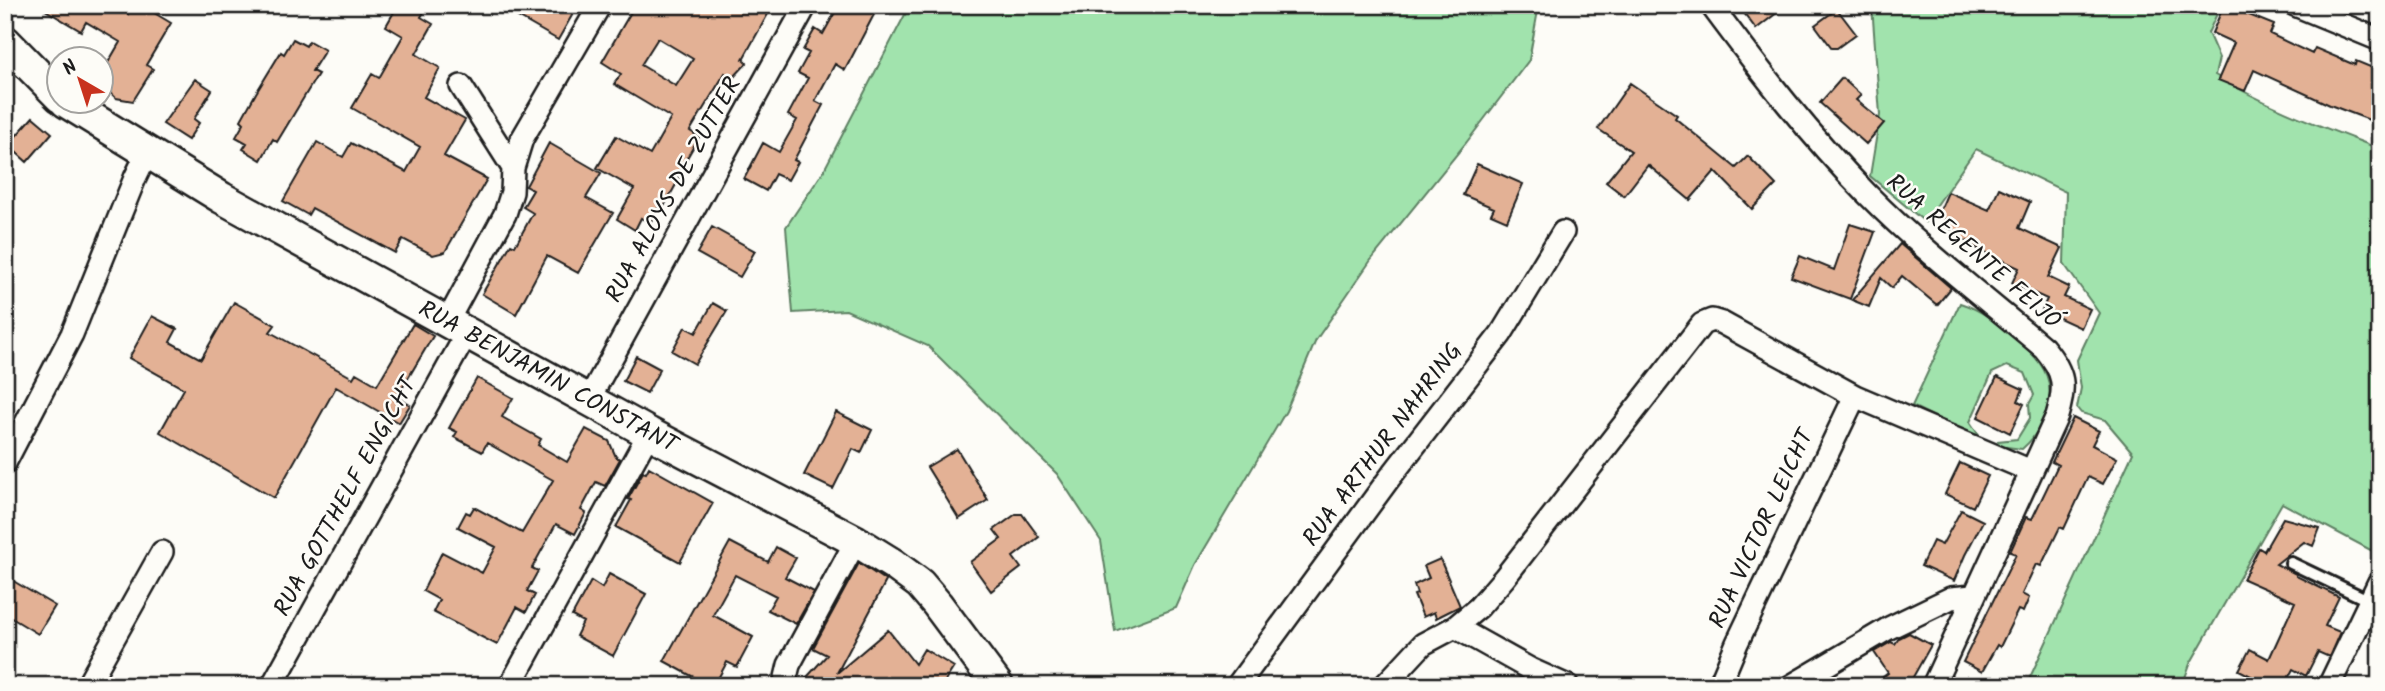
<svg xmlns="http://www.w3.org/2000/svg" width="2385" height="691" viewBox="0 0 2385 691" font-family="Kalam,sans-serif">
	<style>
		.green { fill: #a1e3ad; stroke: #5e8064; stroke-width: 2 }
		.building { fill: #e3b195; stroke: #1c1c1c; stroke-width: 2; fill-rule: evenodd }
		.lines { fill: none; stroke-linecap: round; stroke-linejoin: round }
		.service-casing { stroke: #1c1c1c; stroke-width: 16 }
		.minor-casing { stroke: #1c1c1c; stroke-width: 26 }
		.secondary-casing { stroke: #1c1c1c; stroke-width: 35 }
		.service { stroke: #fdfcf7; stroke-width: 10 }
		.minor { stroke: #fdfcf7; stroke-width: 21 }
		.secondary { stroke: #fdfcf7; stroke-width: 30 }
		.labels { text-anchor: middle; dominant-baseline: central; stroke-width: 5; stroke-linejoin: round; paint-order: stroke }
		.street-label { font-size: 24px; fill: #1c1c1c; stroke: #fdfcf7 }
	</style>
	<rect width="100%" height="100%" fill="#fdfcf7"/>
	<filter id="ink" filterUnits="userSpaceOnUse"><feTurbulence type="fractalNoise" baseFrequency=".0143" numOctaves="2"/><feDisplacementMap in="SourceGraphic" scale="14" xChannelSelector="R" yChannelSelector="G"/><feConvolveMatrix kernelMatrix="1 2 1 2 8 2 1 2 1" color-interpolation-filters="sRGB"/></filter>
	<g filter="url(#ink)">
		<path class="green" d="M910,5h629l-10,55 -63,83 -95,117 -55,80 -30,71 -91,154 -19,43 -61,23 -14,-90 -44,-67 -129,-128 -82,-36 -53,3 -7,-86 37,-55z
			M1872,5h349l-13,28 11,25 -4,17c52,32 108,52 165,74v406l-98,-52 -92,161 -8,22h-156l107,-233 -28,-33 -24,-7 -4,-5 4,-20 -4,-28 22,-47 -35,-49 2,-72 -90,-43 -51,73 -55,-46 10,-61z
			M1960,303c21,7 34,17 50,31 13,11 26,21 34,36 14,26 -2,62 -22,79l-23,-3 -1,-5 19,-2 13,-21 -1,-14 5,-9 -9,-22 -18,-7 -15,7 -22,49 12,18 -70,-34z"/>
		<path class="building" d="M37,5h77l14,9 5,-9h8l30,18 -25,42 7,4 -20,32 -17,-3 -14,-13v-12l18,-31 -34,-20 -5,9z
			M398,5h30l-7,12 12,7 -17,30 24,14 -16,29 41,23 -21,36 43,23 -42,73 -12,3 -30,-16 -8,14 -83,-45 -4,7 -25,-14 34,-59 26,15 8,-14 55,29 14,-25 -68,-39 20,-34 7,4 24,-42 -17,-10z
			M497,5h81l-20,35z
			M635,5h138l-30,54 4,4 -15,16 -7,-6 -35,58 9,6 -23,40 3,2 -17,31 -4,-2 -8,15 -9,-5 -6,12 -18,-11 17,-30 -37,-21 19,-32 34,19 21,-37 -57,-34 7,-10 -19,-12zM658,38l35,21 -17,27 -35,-21z
			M839,5h40l-34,65 -10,-6 -20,37 8,4 -29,55 4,2 -10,18 -13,-6 -9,17 -22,-12 19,-36 16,9 18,-32 -9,-5 20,-37 -10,-5 11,-20 -6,-3 12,-21 8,5z
			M1738,5h49l-31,24z
			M2224,5l50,20 -4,9 42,20 3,-6 40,17 1,-4 24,10v53l-50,-19 -76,-35 -9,21 -27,-11 16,-37 -22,-10z
			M1837,9l19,25 -19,14h-5l-17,-23z
			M293,39l13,7 3,-5 16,9 -13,21 6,3 -41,68 -4,-3 -12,21 -18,-11 4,-6 -11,-6 8,-14 -3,-3 15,-27 25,-41 3,2z
			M1842,78l19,17 -5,5 28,23 -18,21 -46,-41z
			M195,79l17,11 -18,29 5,4 -11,17 -25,-16z
			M1630,83l47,32 -2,3 61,50 12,-12 28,29 -24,24 -37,-38 -25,29 -42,-35 -24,31 -18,-14 25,-31 -33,-22z
			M33,117l19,16 -25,29 -19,-17z
			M549,143l52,30 -15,25 27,15 -35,60 -31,-17 -31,58 -34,-20 29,-50 4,2 18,-33 -10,-6 10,-17 -7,-4z
			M1477,164l46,20 -16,37 -16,-7 3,-6 -31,-13z
			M1999,188l31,14 -11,26 43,20 -14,29 21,10 -5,10 26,12 -9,19 -39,-18 5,-11 -35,-16 7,-15 -47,-22 1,-2 -16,-7 2,-4 -17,-8 3,-6 -7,-4 10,-23 41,18z
			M1850,224l25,8 -25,67 -59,-22 9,-21 34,14z
			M712,227l43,24 -15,26 -43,-24z
			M1900,244l51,44 -14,17 -35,-29 -10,12 -11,-10 -12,29 -17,-7z
			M234,302l41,23 -5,7 83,46 3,-5 21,12 36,-61 20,12 -36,61 13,8 -11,18 -63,-36 -62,111 -114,-66 24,-43 -55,-31 23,-42 25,13 -7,13 31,17z
			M713,303l14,8 -32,53 -23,-13 13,-24 11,6z
			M636,356l24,13 -13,24 -24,-12z
			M1997,377l26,12 -5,12 6,3 -14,29 -32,-16z
			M477,378l36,20 -11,19 39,22 -3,6 29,17 19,-33 23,12 7,16 4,2 -15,27 -9,-4 -15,28 5,3 -11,21 -19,-10 -24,44 6,3 -11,20 8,4 -9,17 -9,-5 -20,38 -64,-33 6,-12 -16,-9 19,-39 40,21 14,-26 -38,-20 8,-15 4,2 4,-7 48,26 31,-53 -66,-37 -5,9 -28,-15 3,-5 -8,-4z
			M836,412l36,18 -11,23 -8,-4 -20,40 -29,-14z
			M2073,418l26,13 -7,14 25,13 -14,26 -15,-7 -24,52 -4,-2 -19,39 -5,-2 -14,30 7,4 -6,14 -5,-2 -18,37 -3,-2 -15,27 -19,-10 53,-108 -6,-2 16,-35 6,2 26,-54 -6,-3z
			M957,449l31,51 -29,19 -32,-52z
			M1960,463l28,13 -15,31 -28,-13z
			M649,467l64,36 -33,59 -64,-35 15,-27 -3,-1 15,-27 3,1z
			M1961,510l22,11 -18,34 -11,26 -33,-15 12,-25 9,4z
			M1016,514h6l17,23 -26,20 8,11 -30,23 -21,-29 31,-23 -7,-9z
			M2283,518l37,10 -7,18 -9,-4 -28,22 20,10v2l43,21 -14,29 15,6 -11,25 -11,-5 -12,24 -13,-7 -9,17h-30l3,-7 -18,-9 11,-21 19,10 26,-57 -52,-23 16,-31 5,3z
			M730,542l38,20 8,-15 20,11 -11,19 29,15 -18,32 -28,-14 8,-14 -41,-21 -22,40 40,22 -16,30 -10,-5 -13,24h-4l-46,-25z
			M1440,559l20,47 -24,12 -2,-6 -11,5 -9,-22 3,-1 -3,-9 15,-7 -5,-12z
			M859,563l27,18 -49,92 51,-43 27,34 9,-15 30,18 -12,19h-143l28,-31 -14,-7z
			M609,574l37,20 -33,62 -37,-20 7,-14 -11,-6 19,-35 11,7z
			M5,576l50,30 -17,28 -33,-20z
			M1909,633l22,12 -23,41h-36l16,-13 -14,-21 17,-10 4,2 4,-6z"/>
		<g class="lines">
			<g class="service-casing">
				<path id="service" d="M2291,563l79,38"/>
			</g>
			<g class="minor-casing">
				<path id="minor" d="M1711,5c49,66 99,131 156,189 55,56 118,104 177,154 21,25 22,38 13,68l-124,270
					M2295,5l85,35
					M461,86l52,82
					M447,322l58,-108 7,-22 1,-24 9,-29 78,-134
					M589,399l217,-394
					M5,463l67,-129 63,-156 12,-25
					M1455,627l75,42 38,17
					M87,686l75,-134
					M272,686l195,-353
					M510,686l139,-253
					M784,686l5,-21 67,-124
					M1237,686l151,-206 113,-146 62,-102
					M1384,686l39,-42 32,-17 24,-20 26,-30 197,-253 10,-4 10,3 133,73 176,75
					M1719,686l18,-43 118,-247
					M1791,686l98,-58 62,-30 22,-2
					M2329,686l50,-104"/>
			</g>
			<g class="secondary-casing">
				<g id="secondary">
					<path d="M5,41l55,56"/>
					<path id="s1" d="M66,102l156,96 427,235 207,108 37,23 27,20 17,20 61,82"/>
				</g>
			</g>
			<use href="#service" class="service"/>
			<use href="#minor" class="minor"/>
			<use href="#secondary" class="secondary"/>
		</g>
	</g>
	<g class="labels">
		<g class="street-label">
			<text transform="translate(674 190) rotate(-61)">RUA ALOYS DE ZUTTER</text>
			<text transform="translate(1973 252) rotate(41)">RUA REGENTE FEIJÓ</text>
			<text stroke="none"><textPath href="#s1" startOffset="555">RUA BENJAMIN CONSTANT</textPath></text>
			<text transform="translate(1383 445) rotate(-53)">RUA ARTHUR NAHRING</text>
			<text transform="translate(346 497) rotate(-61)">RUA GOTTHELF ENGICHT</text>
			<text transform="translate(1762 529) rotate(-65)">RUA VICTOR LEICHT</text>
		</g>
	</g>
	<rect width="2385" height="691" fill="none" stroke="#fdfcf7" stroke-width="28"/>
	<rect x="14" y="14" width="2357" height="663" fill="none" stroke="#1c1c1c" stroke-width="2.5" filter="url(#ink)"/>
	<g transform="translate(80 80) rotate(321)"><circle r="33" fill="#fdfcf7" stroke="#a3a29f" stroke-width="2"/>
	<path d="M0-5L12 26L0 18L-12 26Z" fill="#c8321e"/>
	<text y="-10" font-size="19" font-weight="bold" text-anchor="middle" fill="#1c1c1c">N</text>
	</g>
</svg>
